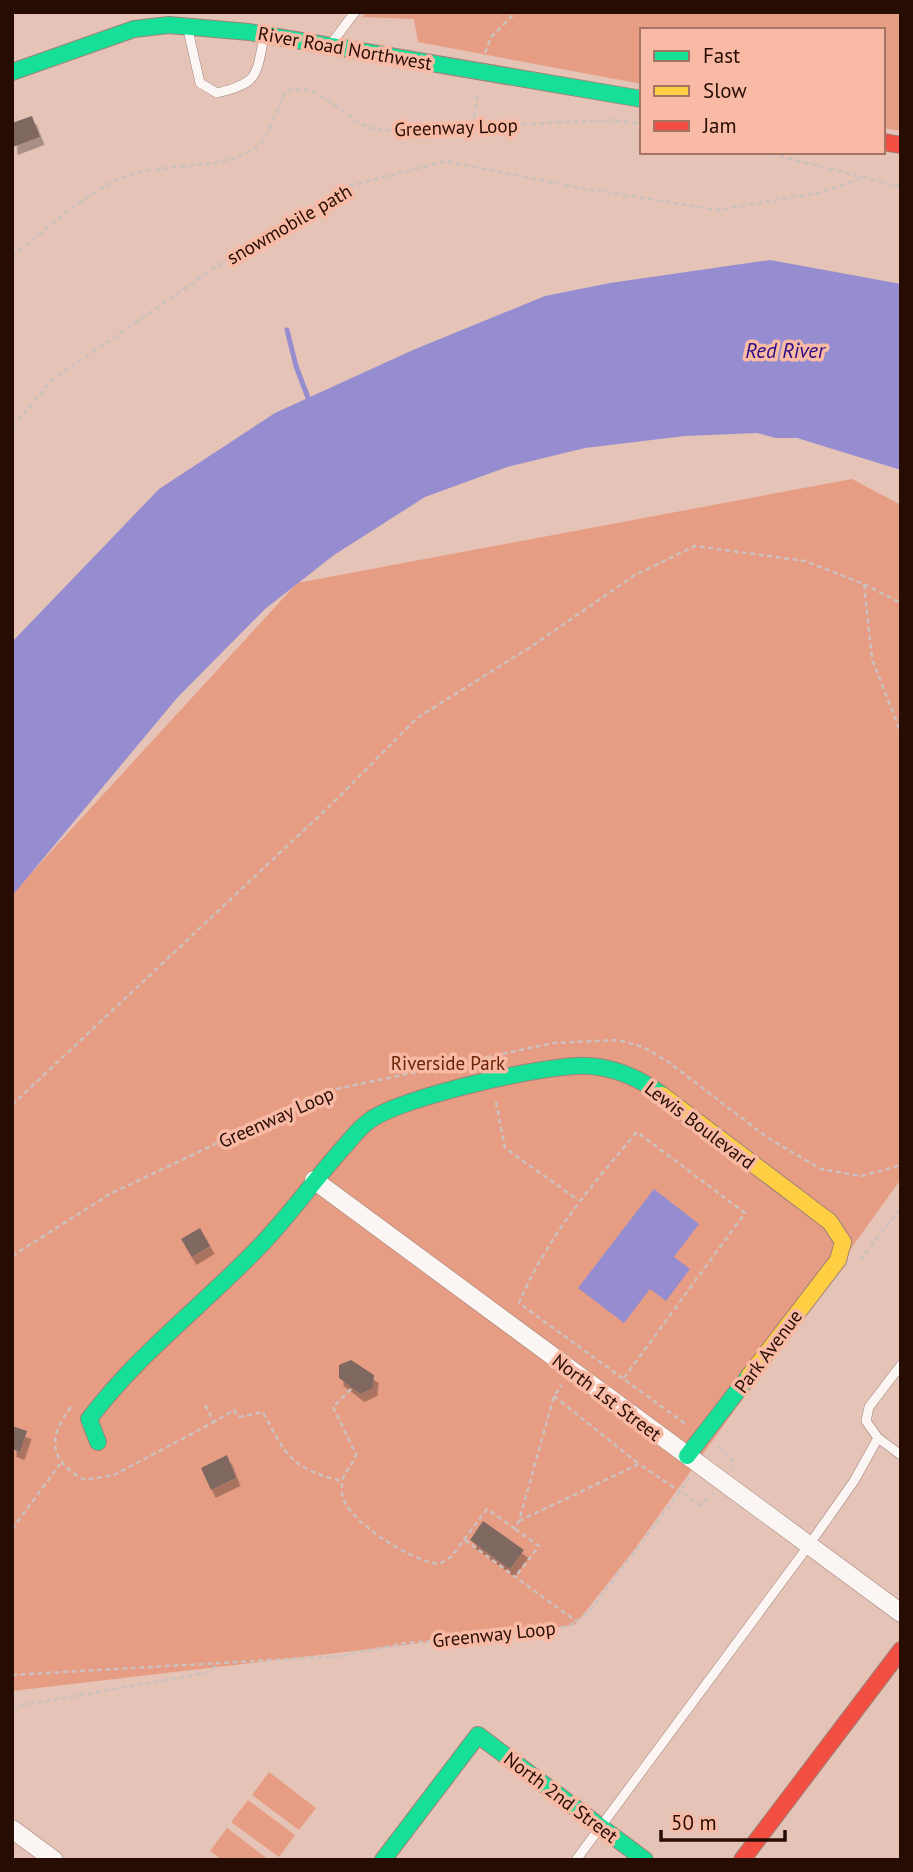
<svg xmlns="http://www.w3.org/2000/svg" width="913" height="1872" viewBox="0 0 913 1872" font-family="'PT Sans',sans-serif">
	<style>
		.green { fill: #e79d83 }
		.water { fill: #958dd0 }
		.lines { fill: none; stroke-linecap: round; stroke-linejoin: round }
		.stream { stroke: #958dd0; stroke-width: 5 }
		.building { fill: #7e6861; filter: url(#shadow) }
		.lane-casing { stroke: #9f8378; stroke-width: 10 }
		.street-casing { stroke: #9f8378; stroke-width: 19 }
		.fast-casing { stroke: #9f8378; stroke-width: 18 }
		.slow-casing { stroke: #9f8378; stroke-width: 18 }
		.jam-casing { stroke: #9f8378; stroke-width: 18 }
		.path { stroke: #ccc1be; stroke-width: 2.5; stroke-dasharray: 5 3.5; stroke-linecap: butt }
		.lane { stroke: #fbf6f4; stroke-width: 9 }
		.street { stroke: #fbf6f4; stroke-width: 18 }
		.fast { stroke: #16e098; stroke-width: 16 }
		.slow { stroke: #ffcf43; stroke-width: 16 }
		.jam { stroke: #f24e42; stroke-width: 16 }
		.labels { text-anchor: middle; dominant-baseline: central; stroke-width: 7; stroke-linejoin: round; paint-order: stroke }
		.street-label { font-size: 19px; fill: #270c04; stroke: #f8baa4 }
		.park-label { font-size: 19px; fill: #692305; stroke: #f8baa4 }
		.water-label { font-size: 21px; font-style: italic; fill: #2a0a88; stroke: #f8baa4 }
	</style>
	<defs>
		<filter id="shadow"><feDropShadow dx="4.5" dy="8" stdDeviation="0" flood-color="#0004"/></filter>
	</defs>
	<rect width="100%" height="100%" fill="#e5c3b7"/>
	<path class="green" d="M366,12h535v119l-18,-3v-98h-241v54l-224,-42 -4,-23 -52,-2z
		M852,479l49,26v674l-267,371 -59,75 -563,66v-797l285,-311z
		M269,1772l47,36 -17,22 -47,-35z
		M248,1800l47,35 -16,22 -48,-35z
		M227,1828l42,32h-47l-12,-9z"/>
	<path class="water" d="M770,260l131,24v186l-104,-32h-21l-19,-5 -72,3 -100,12 -78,19 -82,30 -91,58 -69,54 -88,89 -165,198v-254l147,-153 116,-76 138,-63 132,-54 65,-13z
		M654,1189l45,35 -25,33 16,12 -24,32 -16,-12 -26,34 -46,-35z"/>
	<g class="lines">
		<path class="stream" d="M287,330l9,36 14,37"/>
	</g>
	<path class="building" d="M32,116l8,21 -27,10 -1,-24z
		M200,1228l10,18 -18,11 -11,-18z
		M351,1360l23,15 -1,13 -13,6 -21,-16v-13z
		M12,1426l15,5 -7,21 -8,-3z
		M227,1455l9,23 -25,12 -10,-22z
		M483,1521l41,29 -14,19 -40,-29z"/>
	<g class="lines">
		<g class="lane-casing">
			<path id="lane" d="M188,30l12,53 17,10c41,-10 39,-16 47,-56
				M331,44l24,-32
				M901,1365l-32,42 -3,14 12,17 23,17
				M576,1860l233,-315 45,-64 24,-43"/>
		</g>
		<g class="street-casing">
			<path id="street" d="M314,1180l587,433
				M12,1829l42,31"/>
		</g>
		<g class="fast-casing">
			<path id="fast" d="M12,72l122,-43 35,-4 80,7 393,67
				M98,1442l-9,-23c50,-66 111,-111 168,-170 31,-31 57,-69 86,-101 8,-9 16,-20 26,-27 31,-24 181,-58 220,-55 28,2 52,13 73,29
				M687,1456l62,-80
				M383,1860l95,-125 167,125"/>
		</g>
		<g class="slow-casing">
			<path id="slow" d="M662,1095l168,127 13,20 -5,18 -89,116"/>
		</g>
		<g class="jam-casing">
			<path id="jam" d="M883,142l18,3
				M742,1860l159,-210"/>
		</g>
		<path class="path" d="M485,53l6,-16 25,-25
			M473,126l5,-35
			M763,152l138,35
			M12,257c34,-27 69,-61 109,-79 37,-17 118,-5 142,-38 7,-9 17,-36 22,-48 33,-15 60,31 91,37 32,5 65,1 97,-2 47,-3 94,-5 140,-7l29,4
			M12,427l40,-47 177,-122 120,-72 97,-25 128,26 144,23 105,-18 41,-15
			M864,584l37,19
			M496,1102l9,46 73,52
			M12,1105l325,-306 80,-81 115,-72 103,-71 60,-29 110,15 59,23 8,75 29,74
			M12,1256l98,-62 217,-103 226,-48 65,-3 25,7 24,14 101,77 53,31 40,7 40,-11
			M860,1260l41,-52
			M624,1378l121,-165 -108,-81c-46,54 -90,105 -118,171l168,122
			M351,1389l-18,18 23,47c-4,16 -16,16 -14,39 2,27 71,69 97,71l12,-7 36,-48 27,19 5,-7 35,-125 8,-11
			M554,1396l85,68
			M205,1405l9,17 20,-12 5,7 24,-5c23,44 28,56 78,69
			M71,1407c-24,31 -22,54 14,73l29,-5 100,-53
			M718,1447l14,13v9
			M519,1521l120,-57 61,41 13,-12
			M12,1529l48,-65
			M515,1529l24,17 -23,30
			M465,1540l112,82
			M12,1675l328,-19 65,-13 147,-11 25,-10 15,-14 98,-130
			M12,1707l194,-34 12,-8"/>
		<use href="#lane" class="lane"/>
		<use href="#street" class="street"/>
		<use href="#fast" class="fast"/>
		<use href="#slow" class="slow"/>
		<use href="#jam" class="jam"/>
	</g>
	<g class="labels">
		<g class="street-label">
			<text transform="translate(345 48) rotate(10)">River Road Northwest</text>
			<text transform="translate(456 127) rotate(-2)">Greenway Loop</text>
			<text transform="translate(289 224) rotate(-30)">snowmobile path</text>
			<text transform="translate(276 1117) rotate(-24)">Greenway Loop</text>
			<text transform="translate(700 1125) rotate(37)">Lewis Boulevard</text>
			<text transform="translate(768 1351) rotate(-53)">Park Avenue</text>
			<text transform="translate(607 1397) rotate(37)">North 1st Street</text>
			<text transform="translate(494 1634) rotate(-6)">Greenway Loop</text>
			<text transform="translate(561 1797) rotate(37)">North 2nd Street</text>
		</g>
		<g class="park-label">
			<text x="448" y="1063">Riverside Park</text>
		</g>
		<g class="water-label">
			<text x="785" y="350">Red River</text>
		</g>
	</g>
	<rect width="913" height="1872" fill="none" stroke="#270c04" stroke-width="28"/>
	<rect x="640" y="28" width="245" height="126" fill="#f8baa4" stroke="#a47464" stroke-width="2"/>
	<rect x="654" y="51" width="35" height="10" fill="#16e098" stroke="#a47464" stroke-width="2"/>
	<text x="703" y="63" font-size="21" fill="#270c04">Fast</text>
	<rect x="654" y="86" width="35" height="10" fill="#ffcf43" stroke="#a47464" stroke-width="2"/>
	<text x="703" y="98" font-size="21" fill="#270c04">Slow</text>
	<rect x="654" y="121" width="35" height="10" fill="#f24e42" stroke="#a47464" stroke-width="2"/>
	<text x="703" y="133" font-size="21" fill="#270c04">Jam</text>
	<path d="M661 1830v10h124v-10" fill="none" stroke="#270c04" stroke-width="3.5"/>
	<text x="671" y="1830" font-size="21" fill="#270c04" stroke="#f8baa4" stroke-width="5" paint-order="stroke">50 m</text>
</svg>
